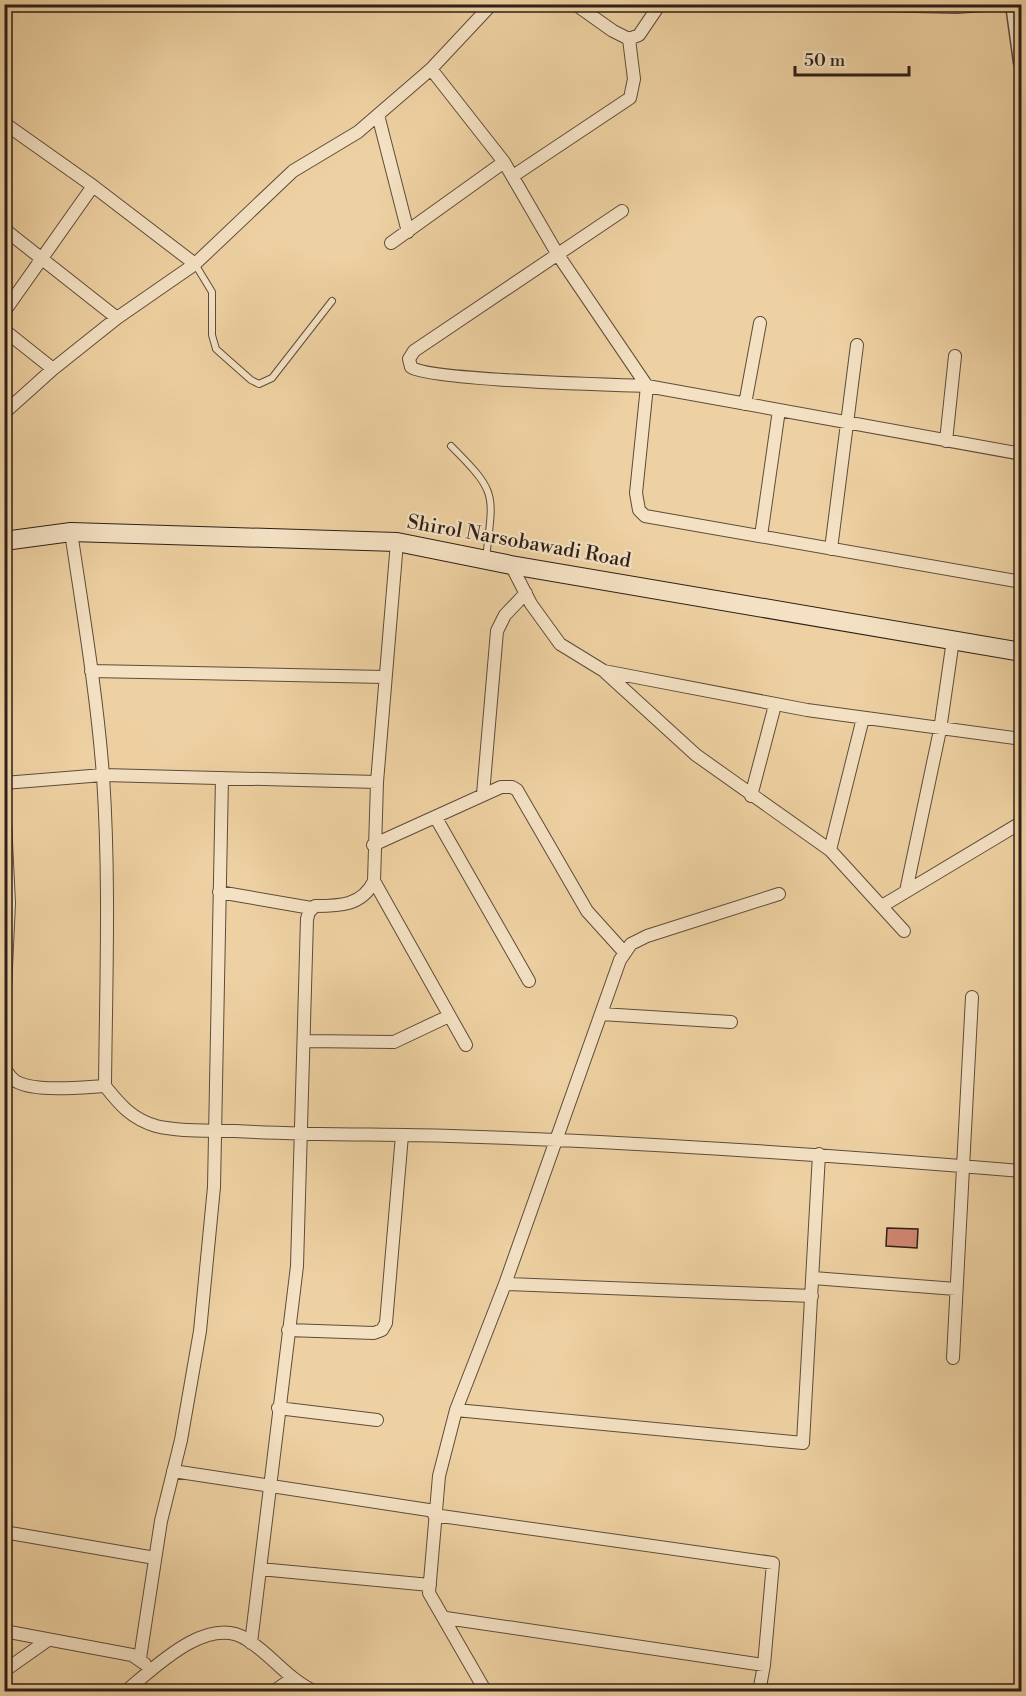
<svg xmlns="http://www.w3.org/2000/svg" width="1026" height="1696" viewBox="0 0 1026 1696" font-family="'Libre Bodoni',serif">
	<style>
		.building { fill: #d28772; stroke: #2d1f19; stroke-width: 1.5 }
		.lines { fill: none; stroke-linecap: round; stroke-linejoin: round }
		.service-casing { stroke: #5d4c3b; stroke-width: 8 }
		.minor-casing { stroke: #5d4c3b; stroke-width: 14 }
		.tertiary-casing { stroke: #5d4c3b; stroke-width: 19 }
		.secondary-casing { stroke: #2d1f19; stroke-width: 20 }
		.service { stroke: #f4e1c3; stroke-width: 6 }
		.minor { stroke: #f4e1c3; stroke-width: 12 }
		.tertiary { stroke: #f4e1c3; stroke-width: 16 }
		.secondary { stroke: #f4e1c3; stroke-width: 18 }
		.labels { text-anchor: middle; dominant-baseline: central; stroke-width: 4.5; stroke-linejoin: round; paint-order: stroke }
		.street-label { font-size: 20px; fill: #2d1f19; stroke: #f4e1c3 }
	</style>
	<rect width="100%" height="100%" fill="#eed1a2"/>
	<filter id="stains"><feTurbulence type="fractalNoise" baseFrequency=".00333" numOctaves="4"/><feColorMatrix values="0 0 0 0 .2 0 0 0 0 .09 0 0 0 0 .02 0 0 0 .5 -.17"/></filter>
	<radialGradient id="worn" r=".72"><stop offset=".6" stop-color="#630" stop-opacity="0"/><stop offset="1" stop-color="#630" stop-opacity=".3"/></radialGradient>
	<path class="building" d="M887,1228l31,1 -1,19 -31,-2z"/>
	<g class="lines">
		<g class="service-casing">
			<path id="service" d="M195,264l17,28v43l4,14 35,31 8,4 13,-6 60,-77
				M451,446c48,48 42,47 35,113"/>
		</g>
		<g class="minor-casing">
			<path id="minor" d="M575,4l38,27 16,8 10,-4 21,-31
				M829,4l128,3 41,-3
				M431,69l73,93 54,93 89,131 375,68
				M378,115l30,117
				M4,123l89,63 102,78
				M513,176l117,-78 4,-19 -5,-40
				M622,211l-208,140 -5,8 2,8c15,13 203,18 236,19l-11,107 3,17 6,6 377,66
				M4,229l113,89
				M391,243l113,-81
				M4,312l89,-126
				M4,330l49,39
				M745,404l15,-81
				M4,413l49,-44 64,-51 78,-54 98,-93 65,-39 73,-63 61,-65
				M946,441l9,-85
				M71,532c12,81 26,163 32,244 7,104 3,207 2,310 15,19 27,33 51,40 24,6 54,4 79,5 72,4 144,3 216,5 190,6 380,19 571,35
				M761,536l18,-126
				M831,549l26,-204
				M511,565l20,39 29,40 44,27 203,39 215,29
				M91,671l294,6
				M605,672l91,83 134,95 74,81
				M4,783l99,-8 274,7
				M483,794l14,-163 8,-16 21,-22
				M751,796l24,-91
				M4,801l5,102 -5,108
				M436,818l93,163
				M373,845l128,-58h11l5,3 70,121 37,41
				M830,850l33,-132
				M374,881l92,164
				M906,891l34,-161 13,-90
				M219,892l92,16
				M882,906l140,-84
				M601,1014l130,8
				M304,1041l90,1 55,-26
				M4,1068c3,4 6,9 10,12 17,13 70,7 91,6
				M813,1278l143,11
				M505,1284l307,12
				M288,1330l86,3 8,-3 4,-7 16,-188
				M953,1358l19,-361
				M278,1408l99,12
				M456,1410l347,33 16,-289
				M173,1471l262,40
				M434,1515l339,48 -9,102 -5,27
				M4,1532l151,26
				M260,1569l170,16
				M446,1618l318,47
				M4,1631l128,24 13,9
				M251,1643l46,-377 10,-347 2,-7 6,-6c24,0 47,0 59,-25l3,-99 20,-240
				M140,1658l21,-137 20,-81 19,-109 14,-144 8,-409
				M4,1671l44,-31
				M125,1692c28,-23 82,-78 121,-53 25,15 42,41 70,53
				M273,1692l20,-14
				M486,1692l-57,-99 10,-117 17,-66 49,-126 115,-324 11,-16 16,-8 132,-42"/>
		</g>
		<g class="tertiary-casing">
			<path id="tertiary" d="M1014,4l8,58"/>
		</g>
		<g class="secondary-casing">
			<path id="secondary" d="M4,541l67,-9 326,10 114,23 511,87"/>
		</g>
		<use href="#service" class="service"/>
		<use href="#minor" class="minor"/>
		<use href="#tertiary" class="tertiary"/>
		<use href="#secondary" class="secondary"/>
	</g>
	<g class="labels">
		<g class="street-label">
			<text transform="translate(519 542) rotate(10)">Shirol Narsobawadi Road</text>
		</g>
	</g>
	<rect width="1026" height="1696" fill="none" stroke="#eed1a2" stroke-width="24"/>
	<rect x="6" y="6" width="1014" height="1684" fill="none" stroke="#2d1f19" stroke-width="3"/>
	<rect x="12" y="12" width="1002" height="1672" fill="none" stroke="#2d1f19" stroke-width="1.5"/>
	<path d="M795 66v9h114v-9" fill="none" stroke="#2d1f19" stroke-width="3"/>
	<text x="804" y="66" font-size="18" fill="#2d1f19" stroke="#f4e1c3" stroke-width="4.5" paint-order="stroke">50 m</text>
	<rect width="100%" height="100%" filter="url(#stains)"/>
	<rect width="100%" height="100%" fill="url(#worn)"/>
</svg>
